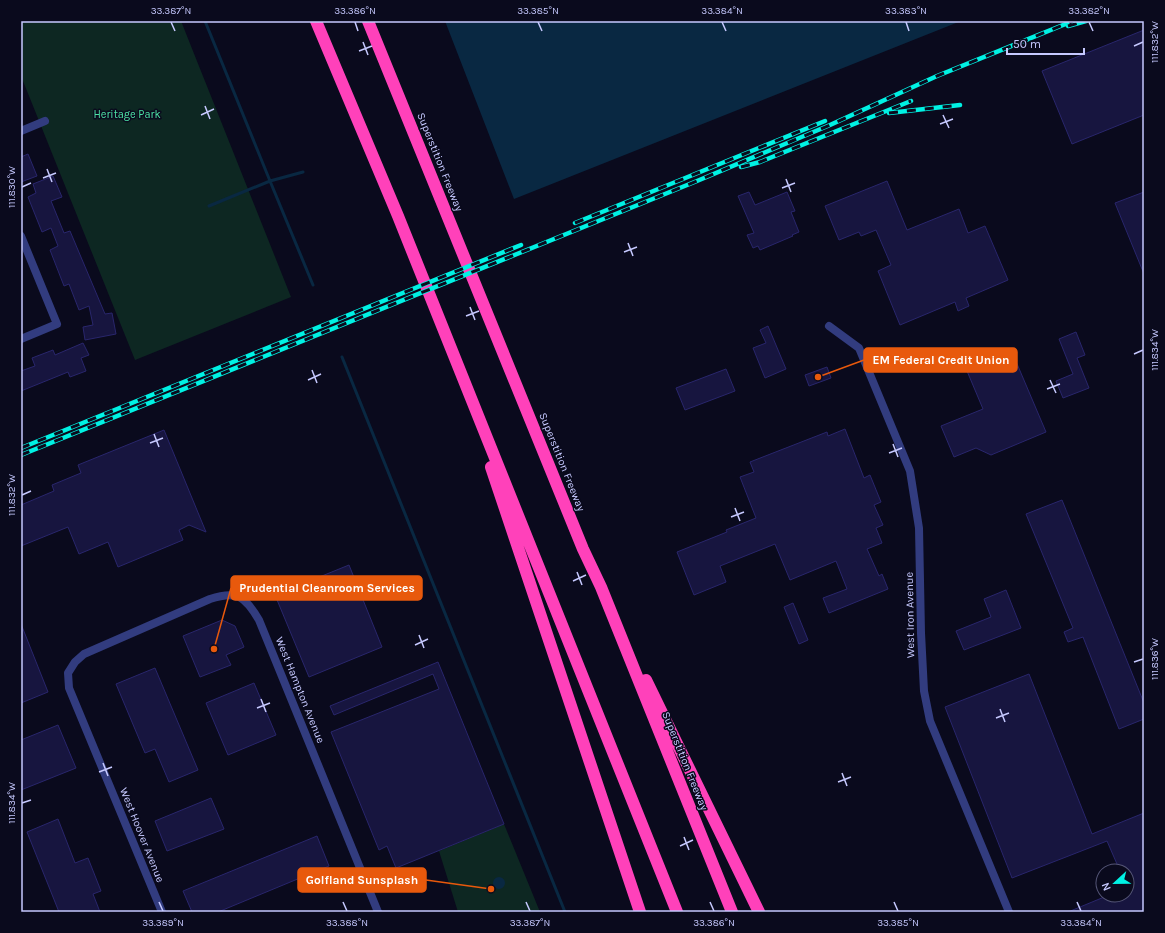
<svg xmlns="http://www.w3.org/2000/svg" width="1165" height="933" viewBox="0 0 1165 933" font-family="Karla,sans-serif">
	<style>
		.green { fill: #0d2722 }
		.water { fill: #092842 }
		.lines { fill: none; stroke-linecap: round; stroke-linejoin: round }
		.stream { stroke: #092842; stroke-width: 3 }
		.building { fill: #17153f; stroke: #29266c }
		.minor { stroke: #323c7f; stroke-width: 8 }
		.motorway { stroke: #ff41ba; stroke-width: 12 }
		.rail-casing { stroke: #00f1e3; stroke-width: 4.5 }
		.rail { stroke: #0a0a1d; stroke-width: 3; stroke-dasharray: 9; stroke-linecap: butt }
		.ticks { fill: none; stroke: #c6c9ff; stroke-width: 1.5 }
		.labels { text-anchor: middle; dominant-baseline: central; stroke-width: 3; stroke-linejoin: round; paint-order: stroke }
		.park-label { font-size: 11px; fill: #4de4a6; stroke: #0a0a1d }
		.street-label { font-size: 11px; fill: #c6c9ff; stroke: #0a0a1d }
		.leader { fill: none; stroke: #e8590c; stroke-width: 1.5 }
		.callout-dot { fill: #e8590c; stroke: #0a0a1d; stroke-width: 1.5 }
		.callout { fill: #e8590c; stroke: #e8590c; stroke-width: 1.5 }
		.callout-label { font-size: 12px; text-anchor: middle; font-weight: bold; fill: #fff }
		.neatline { fill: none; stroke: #c6c9ff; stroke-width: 1.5 }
		.ticks-label { font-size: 10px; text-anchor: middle; fill: #c6c9ff }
	</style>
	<rect width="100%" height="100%" fill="#0a0a1d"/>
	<path class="green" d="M21,21h160l110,276 -156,63 -114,-284z
		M504,824l36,88h-82l-19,-61z"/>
	<path class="water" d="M445,21h516l-447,178z
		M493 883a6 6 0 1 1 12 0a6 6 0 1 1-12 0Z"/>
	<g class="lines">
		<path class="stream" d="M205,21l65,160 43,104
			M209,206l61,-25 33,-9
			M342,357l223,555"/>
	</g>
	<path class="building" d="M1144,30v85l-72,29 -30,-73z
		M28,154l9,22 -16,6v-25z
		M53,176l9,21 -11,4 13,32 6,-2 35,83 7,-1 4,21 -31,6 -2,-13 10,-2 -4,-19 -10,4 -10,-26 -5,2 -14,-36 8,-4 -7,-18 -9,4 -14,-35 8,-4 -3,-9z
		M887,181l20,49 52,-21 9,24 17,-7 23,54 -42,18 3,8 -11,5 -3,-9 -55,23 -22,-54 13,-6 -15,-35 -15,6 -2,-4 -20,8 -14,-34z
		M749,192l6,13 32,-13 8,19 -4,1 8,20 -7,3 1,1 -33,14 -2,-4 -5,2 -6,-13 7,-2 -16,-37z
		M1144,192v82l-29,-71z
		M768,326l18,43 -21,9 -12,-30 13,-5 -6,-13z
		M1076,332l9,23 -8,3 12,30 -26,10 -7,-17 17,-7 -14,-35z
		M83,343l6,12 -8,3 5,13 -16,6 -2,-5 -47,19v-20l14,-5 -3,-8 21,-8 2,5z
		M1012,352l34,80 -55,23 -15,-7 -22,9 -13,-31 42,-17 -16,-38z
		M827,367l4,11 -22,8 -4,-11z
		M726,369l9,22 -50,19 -9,-22z
		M845,429l19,49 6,-3 11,27 -7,3 9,20 -7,3 6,15 -15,6 12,27 3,-2 6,15 -59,24 -6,-15 24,-9 -11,-28 -46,19 -15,-36 -55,22 6,16 -32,13 -17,-43 50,-20 -1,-2 30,-12 -16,-41 14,-5 -4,-10 77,-30 1,4z
		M164,430l42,102 -17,-7 -10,5 4,10 -65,27 -10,-25 -29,12 -11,-27 -47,19v-41l33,-14 -2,-6 29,-12 -3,-8z
		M1062,500l82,203v16l-25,10 -36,-92 -15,5 -4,-10 9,-4 -47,-114z
		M349,565l33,82 -73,30 -34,-82z
		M1006,590l15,38 -57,22 -8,-19 35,-14 -7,-18z
		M793,603l15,37 -9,4 -15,-37z
		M222,620l13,6 9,21 -18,8 5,10 -31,12 -17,-41z
		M21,624l27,68 -27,11z
		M438,662l66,162 -108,44 -9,-22 -8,4 -48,-118 108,-43 -6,-15 -99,41 -4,-9z
		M155,668l43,102 -29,12 -14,-33 -10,4 -29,-69z
		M1029,674l63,160 52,-21v99h-76l41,-17h18v-24h-7l-13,-30 -95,37 -67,-171z
		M254,683l22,52 -48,20 -22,-52z
		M58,725l18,43 -55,22v-50z
		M211,798l13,31 -57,22 -12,-30z
		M58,819l17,44 13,-5 13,33 -8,3 7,18h-41l-32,-80z
		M317,836l12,30 -111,46h-26l-9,-21z"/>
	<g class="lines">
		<path class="minor" d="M21,131l24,-10
			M21,236l36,88 -36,15
			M829,326l30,22 51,123 9,57 2,105 3,58 6,30 79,191
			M162,912l-93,-224 -1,-15 7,-11 9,-8 126,-55c27,-9 35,-3 49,21l119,292"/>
		<path class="motorway" d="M316,21l82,195 279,696
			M368,21l215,528 18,38 131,325
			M491,467l149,445
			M646,680l113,232"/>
		<g class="rail-casing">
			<path id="rail" d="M1068,26l18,-5
				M889,113l71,-8
				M741,167l19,-5 151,-61
				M575,223l250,-102
				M21,448l500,-203
				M21,455l676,-274 133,-56 107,-49 136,-55"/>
		</g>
		<use href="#rail" class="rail"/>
	</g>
	<path class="ticks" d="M171,22l4,9M355,22l3,9M538,22l4,9M722,22l4,9M906,22l3,9M1089,22l4,9M363,42l5,13M1134,46l9,-4M359,51l13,-5M205,106l5,13M201,115l13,-6M943,115l6,13M940,124l13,-5M47,169l5,13M43,178l13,-5M786,179l5,13M22,187l9,-4M782,188l13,-5M628,243l5,13M624,252l13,-5M470,307l5,13M466,316l13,-5M1134,354l9,-4M312,370l5,13M308,380l13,-6M1050,380l6,13M1047,389l13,-5M154,434l5,13M150,443l13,-5M893,444l5,13M889,453l13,-5M22,495l9,-4M735,508l5,13M731,517l13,-5M577,572l5,13M573,581l13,-6M419,635l5,13M415,645l13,-6M1134,662l9,-3M261,699l5,13M257,708l13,-5M1000,709l5,13M996,718l13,-5M103,763l5,13M99,772l13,-5M842,773l5,13M838,782l13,-5M22,803l9,-3M684,837l5,13M680,846l13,-6M159,902l4,9M343,902l4,9M526,902l4,9M710,902l4,9M894,902l4,9M1077,902l4,9"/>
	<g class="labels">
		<g class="park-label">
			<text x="127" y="114">Heritage Park</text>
		</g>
		<g class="street-label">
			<text transform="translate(440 162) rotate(68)">Superstition Freeway</text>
			<text transform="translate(562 462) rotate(68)">Superstition Freeway</text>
			<text transform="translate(910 615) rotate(-91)">West Iron Avenue</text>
			<text transform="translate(300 690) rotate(68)">West Hampton Avenue</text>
			<text transform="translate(685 761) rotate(68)">Superstition Freeway</text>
			<text transform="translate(142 835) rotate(68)">West Hoover Avenue</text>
		</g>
	</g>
	<path class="leader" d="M818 377L864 360M214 649L231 588M491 889L426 880"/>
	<g class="callout-dot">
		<circle cx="818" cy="377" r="4"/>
		<circle cx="214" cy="649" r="4"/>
		<circle cx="491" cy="889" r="4"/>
	</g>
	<g class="callout">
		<rect x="864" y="348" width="153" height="24" rx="4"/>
		<rect x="231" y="576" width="191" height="24" rx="4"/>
		<rect x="298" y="868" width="128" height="24" rx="4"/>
	</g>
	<g class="callout-label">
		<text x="941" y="364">EM Federal Credit Union</text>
		<text x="327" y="592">Prudential Cleanroom Services</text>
		<text x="362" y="884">Golfland Sunsplash</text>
	</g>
	<rect width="1165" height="933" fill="none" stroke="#0a0a1d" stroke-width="44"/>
	<g transform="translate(1115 883) rotate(248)"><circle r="19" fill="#0a0a1d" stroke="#555677"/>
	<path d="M0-3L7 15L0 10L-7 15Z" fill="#00f1e3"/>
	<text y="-6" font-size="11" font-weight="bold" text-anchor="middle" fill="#c6c9ff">N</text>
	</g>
	<path d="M1007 48v6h77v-6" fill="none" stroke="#c6c9ff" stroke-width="2"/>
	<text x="1013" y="48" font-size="12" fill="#c6c9ff" stroke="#0a0a1d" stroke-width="3" paint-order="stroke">50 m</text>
	<rect x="22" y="22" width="1121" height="889" class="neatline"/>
	<g class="ticks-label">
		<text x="171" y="14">33.387°N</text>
		<text x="355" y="14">33.386°N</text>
		<text x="538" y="14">33.385°N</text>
		<text x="722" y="14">33.384°N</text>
		<text x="906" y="14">33.383°N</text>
		<text x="1089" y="14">33.382°N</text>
		<text transform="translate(1154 42) rotate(-90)" y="4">111.832°W</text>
		<text transform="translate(11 187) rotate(-90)" y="4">111.830°W</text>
		<text transform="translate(1154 350) rotate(-90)" y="4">111.834°W</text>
		<text transform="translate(11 495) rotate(-90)" y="4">111.832°W</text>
		<text transform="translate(1154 659) rotate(-90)" y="4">111.836°W</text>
		<text transform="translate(11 803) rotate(-90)" y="4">111.834°W</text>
		<text x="163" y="926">33.389°N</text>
		<text x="347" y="926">33.388°N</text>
		<text x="530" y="926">33.387°N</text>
		<text x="714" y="926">33.386°N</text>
		<text x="898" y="926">33.385°N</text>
		<text x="1081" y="926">33.384°N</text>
	</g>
</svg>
